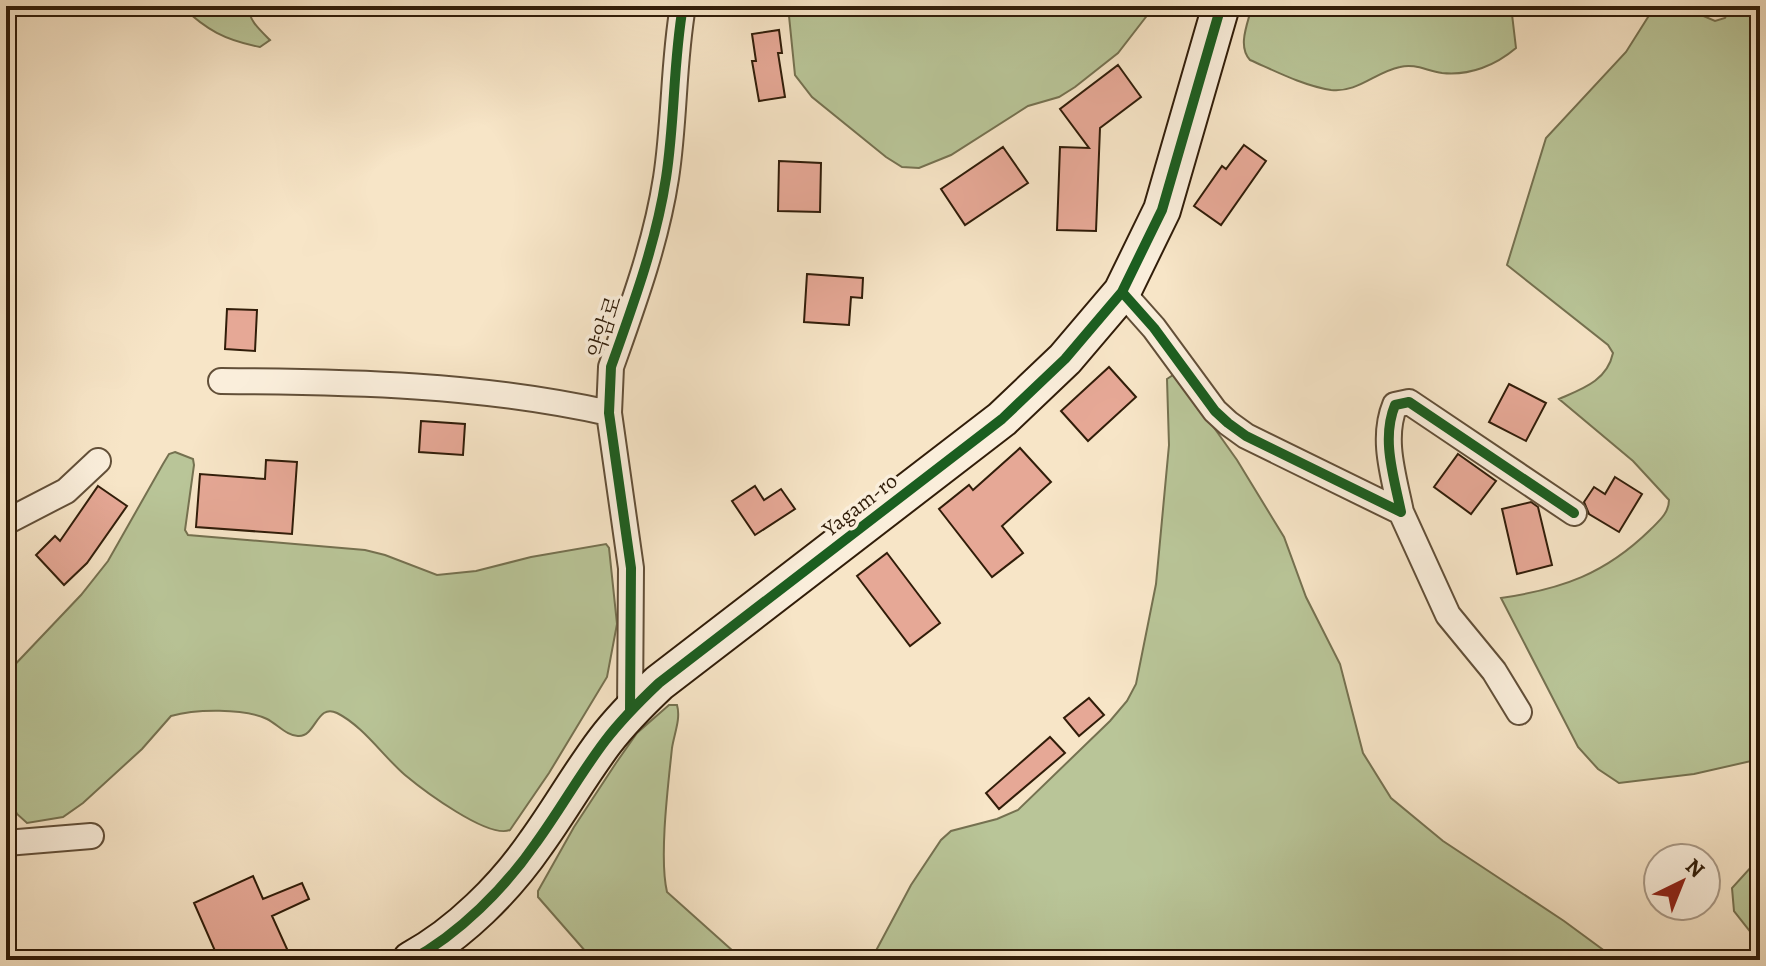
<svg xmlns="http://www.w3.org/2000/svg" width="1766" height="966" viewBox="0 0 1766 966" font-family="Alegreya,'Noto Serif KR',serif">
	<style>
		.green { fill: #b9c598; stroke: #757150; stroke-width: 2 }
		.building { fill: #e6a896; stroke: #311d09; stroke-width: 2 }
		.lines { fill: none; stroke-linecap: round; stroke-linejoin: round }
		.street-casing { stroke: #624f38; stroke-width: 28 }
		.secondary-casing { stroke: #311d09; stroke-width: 40 }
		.street { stroke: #faeedb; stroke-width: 24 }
		.secondary { stroke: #faeedb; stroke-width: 36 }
		.cycleway-casing { stroke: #faeedb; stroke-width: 15 }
		.cycleway { stroke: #1b5e20; stroke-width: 10 }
		.labels { text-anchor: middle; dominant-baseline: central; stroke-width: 7; stroke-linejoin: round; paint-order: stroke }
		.street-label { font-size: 22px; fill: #311d09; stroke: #faeedb }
	</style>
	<rect width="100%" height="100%" fill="#f7e5c7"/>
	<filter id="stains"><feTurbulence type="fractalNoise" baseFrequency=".0025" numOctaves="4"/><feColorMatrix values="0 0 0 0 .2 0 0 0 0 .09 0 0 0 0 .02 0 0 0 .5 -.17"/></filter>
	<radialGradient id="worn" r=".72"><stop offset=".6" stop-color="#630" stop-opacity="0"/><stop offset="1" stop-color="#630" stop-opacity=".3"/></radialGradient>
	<path class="green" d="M181,6h67c1,15 12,24 22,34l-10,7c-36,-7 -53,-17 -79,-41z
		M788,6h361v7l-31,40 -43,34 -16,10 -31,9 -77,49 -32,13 -17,-1 -16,-10 -74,-60 -17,-22z
		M1252,6h259l5,42c-20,17 -46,28 -74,25 -15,-2 -27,-10 -42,-6 -25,5 -42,26 -69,23 -27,-4 -56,-19 -81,-30 -13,-14 -2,-37 2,-54z
		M1655,6h25l35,15 10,-3 6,-12h29v753l-66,15 -75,9 -21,-14 -20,-22 -77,-149c61,-9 104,-24 149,-68 9,-9 19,-17 19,-30l-36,-39 -74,-62c23,-10 48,-18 54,-46l-5,-8 -101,-80 39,-127 80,-86z
		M1173,375l5,2 59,83 47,77 22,60 34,67 23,89 28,45 52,43 121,80 53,39h-746l40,-75 30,-45 10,-9 46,-12 21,-9 92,-89 17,-20 9,-17 20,-100 13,-139 -2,-66z
		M175,452l18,7 1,6 -9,65 3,5 177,15 20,5 52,20 39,-4 55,-14 75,-13 3,4 8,76 -10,53 -58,96 -39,57c-22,9 -87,-40 -105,-55 -22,-19 -42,-49 -68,-62 -20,-10 -21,23 -38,23 -11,1 -22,-12 -32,-17 -23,-11 -72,-10 -96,-3l-29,33 -59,54 -20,14 -36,6 -10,-9 -11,-22v-118l75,-79 27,-34 55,-97 6,-10z
		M669,705h8c4,14 -3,29 -5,43 -4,38 -13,110 -5,144l76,68h-150l-55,-63v-6l36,-64 42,-64 21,-30z
		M1760,861v83l-26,-33 -2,-23 20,-22z"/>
	<path class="building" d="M779,30l3,23h-4l7,44 -26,4 -7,-40h4l-4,-27z
		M1118,65l23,32 -41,31 -4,103 -39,-1 3,-83 29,1 -29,-39z
		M1244,145l22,16 -45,64 -27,-19 28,-40 4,3z
		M1003,147l25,36 -63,42 -24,-36z
		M779,161l42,2 -1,49 -42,-1z
		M807,274l56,4 -1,20 -11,-1 -2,28 -45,-3z
		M227,309l30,1 -2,41 -30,-2z
		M1109,367l27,30 -48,44 -27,-30z
		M1509,384l37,19 -20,38 -37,-19z
		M421,421l44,3 -2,31 -44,-3z
		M1020,448l31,34 -49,44 21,27 -31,24 -53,-68 30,-24 4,5z
		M1458,454l38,27 -25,33 -37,-27z
		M266,460l31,2 -5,72 -96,-7 4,-53 65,5z
		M1615,477l27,17 -23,38 -30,-18 -5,-12 10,-15 11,7z
		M98,486l29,20 -40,57 -23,22 -28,-30 19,-19 5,5z
		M755,486l9,14 17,-11 14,20 -40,26 -23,-34z
		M1531,502l7,5 14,58 -35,9 -15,-65z
		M887,553l53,70 -30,23 -53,-70z
		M1089,698l15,17 -25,21 -15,-18z
		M1050,737l15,16 -66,56 -13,-16z
		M253,876l10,23 39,-16 7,16 -37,17 20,44h-73l-25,-57z"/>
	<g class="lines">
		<g class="street-casing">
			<path id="street" d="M1122,292l32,36 61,83 13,12 18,13 155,76c-7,-35 -20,-73 -6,-107l14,-3 165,111
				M221,381c133,1 257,3 388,32
				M1401,512l47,103 46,56 25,41
				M6,522l60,-31 32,-30
				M630,711l1,-143 -22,-155 2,-46c22,-62 45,-124 55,-189 9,-58 7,-115 17,-172
				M6,843l85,-7"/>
		</g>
		<g class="secondary-casing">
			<path id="secondary" d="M411,960c48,-26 94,-72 125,-117 24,-33 44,-69 69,-102 16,-21 35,-40 54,-58l343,-264 63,-60 57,-67 40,-82 59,-204"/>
		</g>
		<use href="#street" class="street"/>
		<use href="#secondary" class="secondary"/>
		<g class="cycleway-casing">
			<path id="cycleway" d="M1122,292l32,36 61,83 13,12 18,13 155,76c-7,-35 -20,-73 -6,-107l14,-3 165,111
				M630,711l1,-143 -22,-155 2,-46c22,-62 45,-124 55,-189 9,-58 7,-115 17,-172
				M411,960c48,-26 94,-72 125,-117 24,-33 44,-69 69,-102 16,-21 35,-40 54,-58l343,-264 63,-60 57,-67 40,-82 59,-204"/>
		</g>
		<use href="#cycleway" class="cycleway"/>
	</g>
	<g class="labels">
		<g class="street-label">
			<text transform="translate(605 327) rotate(-72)">약암로</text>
			<text transform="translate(860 505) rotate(-38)">Yagam-ro</text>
		</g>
	</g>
	<rect width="1766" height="966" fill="none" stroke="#f7e5c7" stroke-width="32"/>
	<rect x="8" y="8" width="1750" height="950" fill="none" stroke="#311d09" stroke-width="4"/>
	<rect x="16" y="16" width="1734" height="934" fill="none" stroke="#311d09" stroke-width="2"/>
	<g transform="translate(1682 882) rotate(43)"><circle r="38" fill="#faeedb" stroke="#aa9a87" stroke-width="2"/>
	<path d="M0-6L14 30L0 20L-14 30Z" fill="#8f2418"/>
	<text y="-12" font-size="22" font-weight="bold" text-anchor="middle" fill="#311d09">N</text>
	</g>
	<rect width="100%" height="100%" filter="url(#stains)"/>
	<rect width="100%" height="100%" fill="url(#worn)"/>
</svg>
